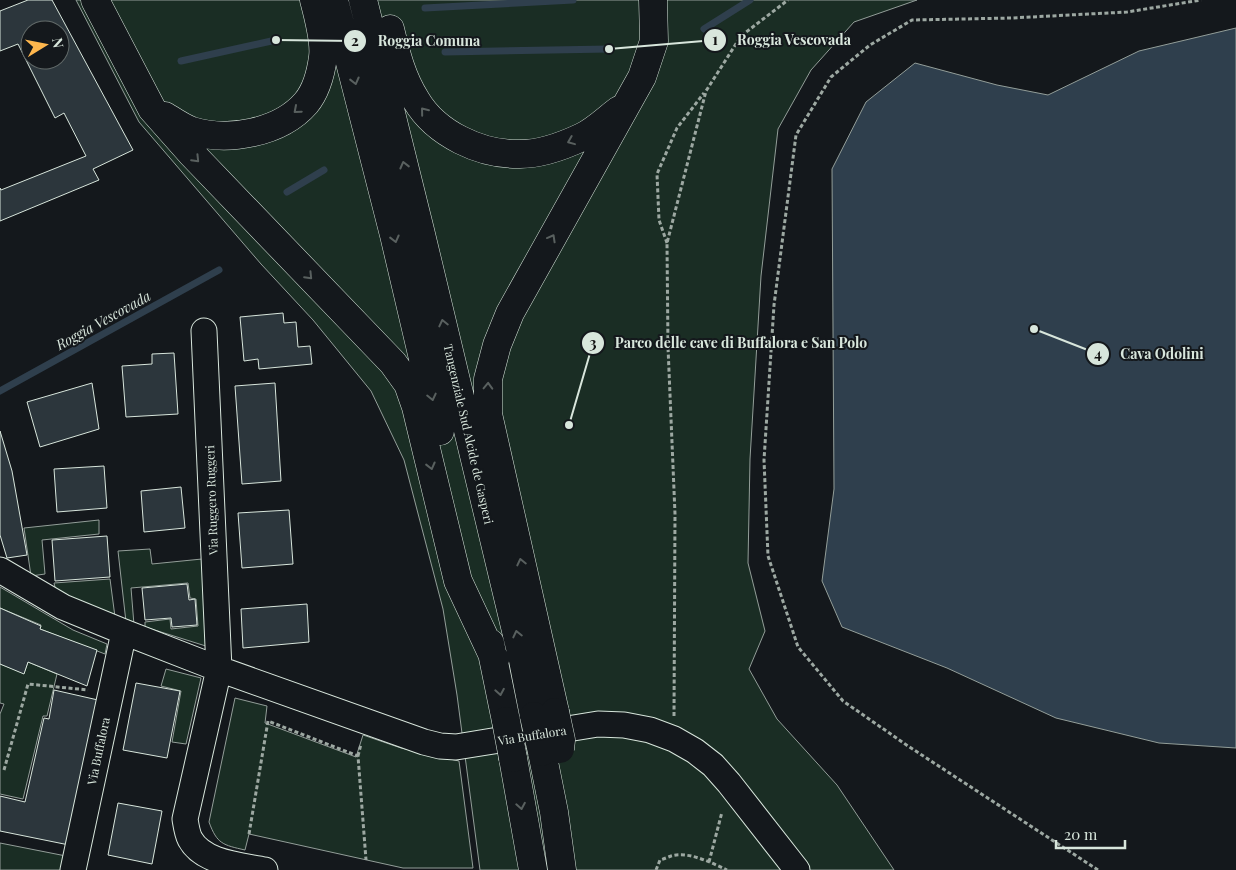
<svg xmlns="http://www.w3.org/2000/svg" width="1236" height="870" viewBox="0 0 1236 870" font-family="'Playfair Display',serif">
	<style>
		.green { fill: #1a2d24; stroke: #939e99 }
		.water { fill: #2f3f4d; stroke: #939e99 }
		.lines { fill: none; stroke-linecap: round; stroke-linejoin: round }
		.stream { stroke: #2f3f4d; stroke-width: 7 }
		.building { fill: #2c363c; stroke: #d8e6dc; fill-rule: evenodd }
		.minor-casing { stroke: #d8e6dc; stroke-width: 27 }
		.highway-casing { stroke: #d8e6dc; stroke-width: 29 }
		.path { stroke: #9da8a2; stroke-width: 3; stroke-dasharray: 4 2.5; stroke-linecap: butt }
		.minor { stroke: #14181c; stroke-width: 25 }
		.highway { stroke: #14181c; stroke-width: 28 }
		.highway-bridge-casing { stroke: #d8e6dc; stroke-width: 29; stroke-linecap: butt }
		.highway-bridge { stroke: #14181c; stroke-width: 28 }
		.oneway { stroke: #59605f }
		.labels { text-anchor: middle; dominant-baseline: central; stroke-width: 4; stroke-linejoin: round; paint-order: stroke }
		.street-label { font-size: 12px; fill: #d8e6dc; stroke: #14181c }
		.water-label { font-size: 14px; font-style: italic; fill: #d8e6dc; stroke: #14181c }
		.leader { fill: none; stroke: #d8e6dc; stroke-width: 2 }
		.callout-dot { fill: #d8e6dc; stroke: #14181c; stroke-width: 2 }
		.mark-label { font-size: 15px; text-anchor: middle; font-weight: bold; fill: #111 }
		.callout-label { font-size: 14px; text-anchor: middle; font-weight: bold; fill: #d8e6dc; stroke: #14181c; stroke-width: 4; stroke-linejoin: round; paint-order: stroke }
	</style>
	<rect width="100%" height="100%" fill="#14181c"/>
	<path class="green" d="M76,0h841l-63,22 -43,48 -33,59 -17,147 -11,183 -2,104 17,68 -16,38 28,50 60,66 57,85h-414l-23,-175 -14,-86 -39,-149 -33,-69 -58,-71 -52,-56 -122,-142z
		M99,520v14l-57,6 3,34 -14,2 -7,-48z
		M150,549l2,15 50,-5 7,88 -64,-20v-5l25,-3 1,10 27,-3 -2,-27 -6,-1 -2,-15 -57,5 3,37 -8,-3 -8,-71z
		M110,579l5,38 -59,-26 -2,-8z
		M0,587l73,43 34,14 -2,10 -65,-25 1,-4 -41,-17z
		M28,662l29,12 -10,42h-4l-20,83 -23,-5v-80l4,-10 -4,-1v-39l24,9z
		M166,669l35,9 -15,66 -14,-2 9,-51 -20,-5z
		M235,698l32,8 -2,17 91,34 7,-22 38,13 58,13 14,107h-70l-154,-34 -4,16c-22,-5 -28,-6 -36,-28z
		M0,843l66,13 -3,14h-63z"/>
	<path class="water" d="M1236,28v720l-77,-5 -103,-25 -109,-50 -105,-41 -20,-46 12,-92 -2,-320 34,-67 49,-39 82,22 51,10 91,-44z"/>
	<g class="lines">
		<path class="stream" d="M425,8l148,-8
			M704,29l46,-29
			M445,52l164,-3
			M181,61l95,-21
			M287,192l37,-22
			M0,391l219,-121"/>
	</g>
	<path class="building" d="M28,0h24l81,150 -40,19 6,11 -99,41v-33l1,2 85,-34 -22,-43 -9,5 -37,-74 -18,7v-40zM30,30h30v30h-30z
		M283,313l1,10 12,-1 2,25 12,-1 2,18 -53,5 -1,-10 -14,2 -4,-44z
		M174,353l4,61 -52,3 -4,-51 30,-2v-10z
		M92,383l7,46 -59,18 -13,-45z
		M275,383l6,98 -39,3 -7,-98z
		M0,431l12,40 15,84 -20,3 -7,-23z
		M104,466l3,42 -50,4 -3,-43z
		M181,487l4,41 -41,4 -3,-41z
		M289,510l4,54 -51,4 -4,-55z
		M107,536l3,41 -55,4 -3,-41z
		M187,584l2,16 6,-1 2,26 -25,2 -1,-9 -26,2 -3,-32z
		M307,604l2,38 -66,6 -2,-39z
		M0,608l41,18 -1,3 57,21 -10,36 -59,-24 -4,12 -24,-10z
		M136,683l44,8 -13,67 -44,-8z
		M54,690l44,10 -24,146 -74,-15v-35l25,6 19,-84 5,1z
		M118,803l44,8 -10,53 -44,-9z"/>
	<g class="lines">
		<g class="minor-casing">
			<path id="minor" d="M204,331l15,338 -34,150c1,6 2,14 5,20 13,24 50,26 75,31
				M0,570l63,37 61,25 95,37 205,73 16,4 16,1 142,-23 26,1 26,5 24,9 21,12 18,14 16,18 68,87
				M73,870l51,-238"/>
		</g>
		<g class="highway-casing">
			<path id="highway" d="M95,0l57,109 39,44 202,210 15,21 8,23 42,174 37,79
				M334,0l60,235 46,196
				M363,0l57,230 103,430 11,56
				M390,29c6,25 12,49 26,71 20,34 65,55 104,54 21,0 43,-8 62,-17 13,-6 25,-18 37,-27
				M165,116c8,5 18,12 27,15 36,11 88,2 114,-28 10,-12 15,-31 17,-46 2,-15 -5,-42 -9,-57
				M490,643l16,78
				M555,712l-67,-298v-35l9,-34 13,-32 132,-236 12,-36 -1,-41
				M542,752l12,60 8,58
				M513,758l20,112"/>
		</g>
		<path class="path" d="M667,243l-8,-23 -2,-46 20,-46 27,-35
			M674,716l1,-202 -7,-167 -1,-104 39,-152 35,-55 47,-36
			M358,756l3,-12
			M4,770l24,-86 60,6
			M249,834l19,-113 90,35 8,104
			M709,862l13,-50
			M656,870l4,-10c4,-1 8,-3 11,-4 18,-5 41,7 56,14
			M1098,870l-190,-124 -65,-45 -45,-54 -30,-91 -4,-96 10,-155 22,-170 35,-58 39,-32 42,-25 100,-2 115,-6 74,-12"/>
		<use href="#minor" class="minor"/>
		<use href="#highway" class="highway"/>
		<g class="highway-bridge-casing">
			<path id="highway-bridge" d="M555,712l6,28 -1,9
				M534,716l8,36
				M506,721l7,37"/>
		</g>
		<use href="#highway-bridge" class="highway-bridge"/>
	</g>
	<defs><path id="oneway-chevron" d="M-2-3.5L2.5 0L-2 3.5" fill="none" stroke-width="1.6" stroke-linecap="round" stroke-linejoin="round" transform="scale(1.25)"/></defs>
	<g class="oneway">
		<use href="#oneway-chevron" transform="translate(355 81) rotate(76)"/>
		<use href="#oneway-chevron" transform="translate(297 110) rotate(139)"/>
		<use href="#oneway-chevron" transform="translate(424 111) rotate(-129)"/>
		<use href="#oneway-chevron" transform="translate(571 141) rotate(158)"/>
		<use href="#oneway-chevron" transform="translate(196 159) rotate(46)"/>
		<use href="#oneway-chevron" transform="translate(404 165) rotate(-104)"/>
		<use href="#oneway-chevron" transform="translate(552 238) rotate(-61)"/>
		<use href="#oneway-chevron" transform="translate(395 239) rotate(76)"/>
		<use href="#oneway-chevron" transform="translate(309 276) rotate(46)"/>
		<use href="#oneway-chevron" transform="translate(443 323) rotate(-103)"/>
		<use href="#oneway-chevron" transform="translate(488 386) rotate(-88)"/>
		<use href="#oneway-chevron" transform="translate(432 397) rotate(77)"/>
		<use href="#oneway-chevron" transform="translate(431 466) rotate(76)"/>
		<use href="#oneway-chevron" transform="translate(521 562) rotate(-103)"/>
		<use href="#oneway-chevron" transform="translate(517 634) rotate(-103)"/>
		<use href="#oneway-chevron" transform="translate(500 692) rotate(80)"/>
		<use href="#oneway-chevron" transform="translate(521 806) rotate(80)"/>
	</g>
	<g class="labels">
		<g class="street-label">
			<text transform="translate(469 434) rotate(77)">Tangenziale Sud Alcide de Gasperi</text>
			<text transform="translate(211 500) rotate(-92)">Via Ruggero Ruggeri</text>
			<text transform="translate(532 735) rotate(-9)">Via Buffalora</text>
			<text transform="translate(98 751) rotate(-78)">Via Buffalora</text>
		</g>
		<g class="water-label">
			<text transform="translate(103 320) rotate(-29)">Roggia Vescovada</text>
		</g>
	</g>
	<path class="leader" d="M609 49L715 40M276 40L355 41M569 425L593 343M1034 329L1098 354"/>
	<g class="callout-dot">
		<circle cx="609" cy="49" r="5"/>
		<circle cx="276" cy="40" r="5"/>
		<circle cx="569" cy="425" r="5"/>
		<circle cx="1034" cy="329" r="5"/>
		<circle cx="715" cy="40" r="12"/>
		<circle cx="355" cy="41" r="12"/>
		<circle cx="593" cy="343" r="12"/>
		<circle cx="1098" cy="354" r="12"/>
	</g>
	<g class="mark-label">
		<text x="715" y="45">1</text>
		<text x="355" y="46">2</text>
		<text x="593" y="348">3</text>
		<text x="1098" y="359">4</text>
	</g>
	<g class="callout-label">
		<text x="794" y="45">Roggia Vescovada</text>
		<text x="429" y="46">Roggia Comuna</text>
		<text x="741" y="348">Parco delle cave di Buffalora e San Polo</text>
		<text x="1162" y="359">Cava Odolini</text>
	</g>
	<g transform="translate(45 45) rotate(80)"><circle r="24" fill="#14181c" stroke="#626a69"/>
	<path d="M0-4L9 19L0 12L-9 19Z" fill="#ffb74d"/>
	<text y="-8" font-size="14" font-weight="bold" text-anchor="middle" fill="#d8e6dc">N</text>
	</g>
	<path d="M1056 840v8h69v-8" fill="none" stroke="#d8e6dc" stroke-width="2.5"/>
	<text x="1064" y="840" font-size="15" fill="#d8e6dc" stroke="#14181c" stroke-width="4" paint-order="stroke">20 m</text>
</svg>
